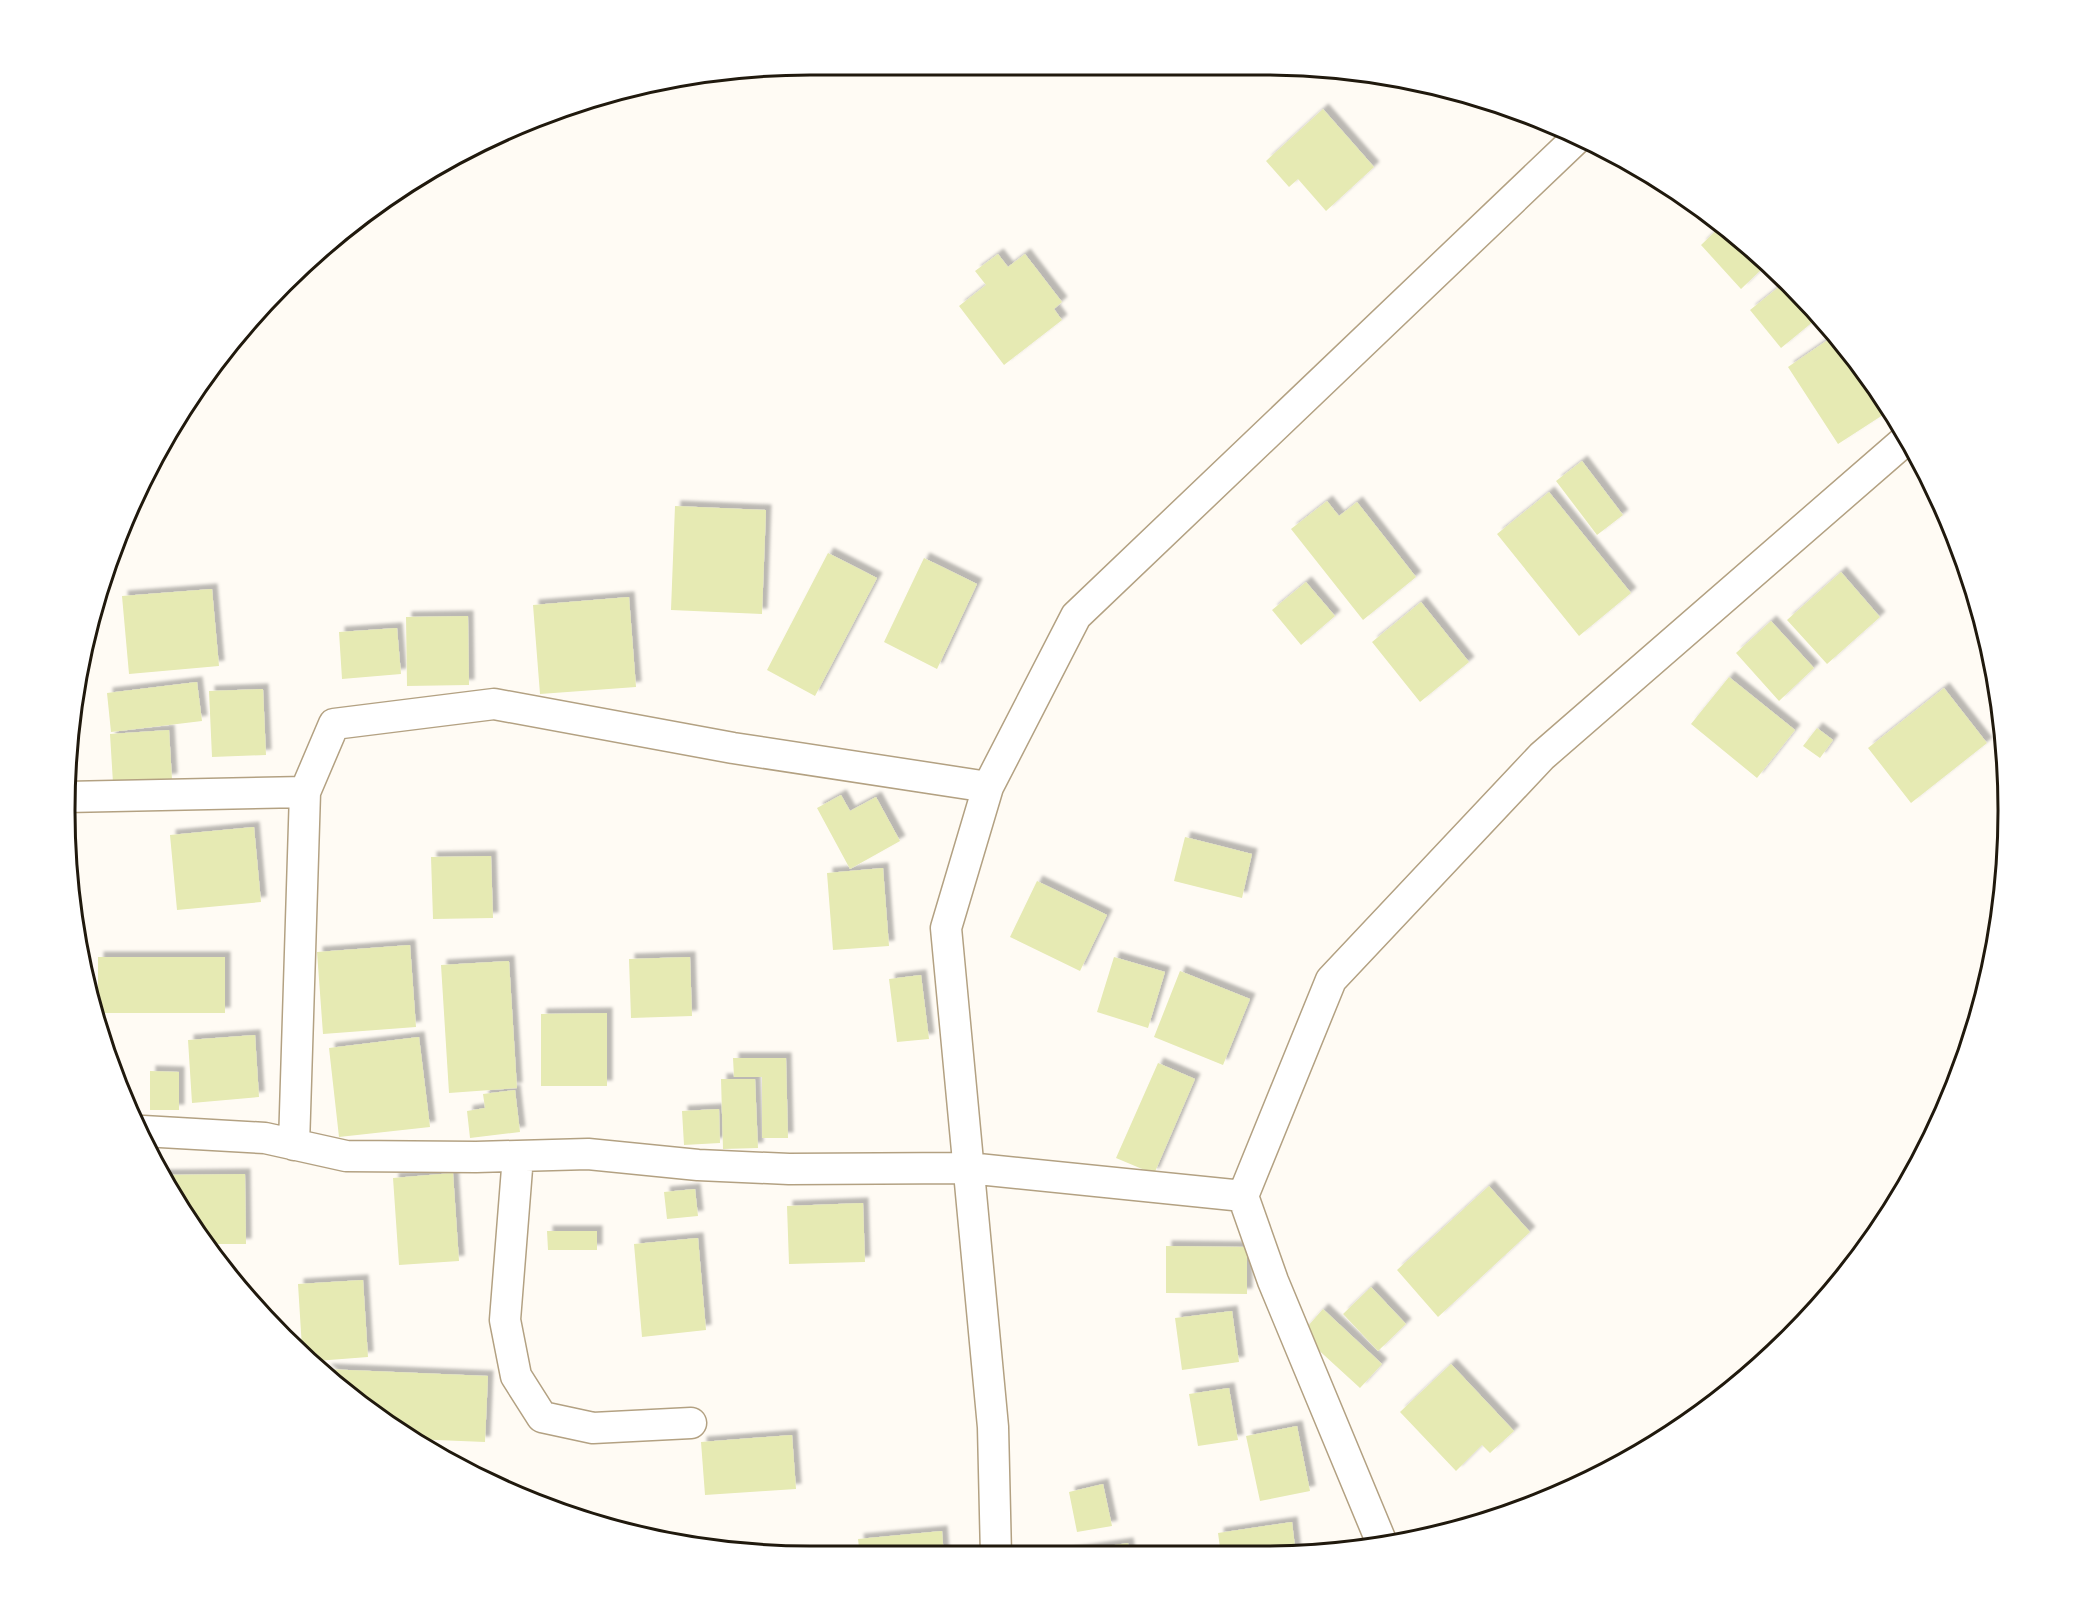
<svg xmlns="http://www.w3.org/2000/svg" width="2073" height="1621" viewBox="0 0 2073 1621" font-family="Bitter,serif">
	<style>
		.building { fill: #e6eab3; filter: url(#shadow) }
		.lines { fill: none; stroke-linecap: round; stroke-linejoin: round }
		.minor-casing { stroke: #b3a182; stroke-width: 33 }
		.minor { stroke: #fff; stroke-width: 30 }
		.rim { fill: none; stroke: #20190d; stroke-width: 3 }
	</style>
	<defs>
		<filter id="shadow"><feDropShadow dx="5.5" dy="-5.5" stdDeviation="1.5" flood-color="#0004"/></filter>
	</defs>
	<rect width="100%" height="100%" fill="#fffbf4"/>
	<path class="building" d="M1323,109l51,58 -48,44 -28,-32 -9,8 -23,-26z
		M1654,177l25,17 -8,6z
		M1723,224l43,41 -25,24 -40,-44z
		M998,254l10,13 17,-13 37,48 -8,7 8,11 -58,45 -45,-59 27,-21 -11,-14z
		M1785,282l35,34 -39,32 -31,-38z
		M1835,335l54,76 -51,33 -50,-77z
		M1582,461l41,54 -26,20 -41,-54z
		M1549,492l82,101 -52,43 -82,-102z
		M1327,501l12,15 18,-14 59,75 -53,43 -72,-91z
		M675,506l91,4 -4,104 -91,-4z
		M828,553l49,25 -62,118 -48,-26z
		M924,558l53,26 -40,85 -53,-27z
		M1841,572l39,45 -53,47 -40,-44z
		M1306,582l29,34 -34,29 -29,-35z
		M212,589l7,77 -90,8 -7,-78z
		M629,597l7,90 -96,7 -7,-89z
		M1421,602l48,60 -49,40 -48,-60z
		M468,616l1,69 -62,1 -1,-69z
		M1771,621l43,47 -35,33 -43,-48z
		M397,628l4,46 -59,5 -3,-47z
		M1729,677l66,53 -38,48 -66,-54z
		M197,682l5,39 -91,11 -4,-39z
		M1944,688l43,55 -76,60 -43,-55z
		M263,689l3,66 -54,2 -3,-66z
		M1817,728l16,12 -13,18 -17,-12z
		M169,730l3,49 -59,4 -3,-49z
		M841,795l9,16 26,-14 24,44 -50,28 -33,-61z
		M254,827l7,75 -84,8 -7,-75z
		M1185,837l67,17 -10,44 -68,-17z
		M491,856l2,62 -60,1 -2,-62z
		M883,868l6,78 -56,4 -6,-77z
		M1037,881l70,34 -27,56 -70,-34z
		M410,945l6,82 -93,7 -6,-82z
		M98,957h127v56h-127z
		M690,957l2,59 -61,2 -2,-59z
		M1114,957l51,15 -17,56 -51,-16z
		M509,961l8,127 -68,5 -8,-128z
		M1180,971l70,28 -27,66 -69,-28z
		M921,975l8,64 -32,3 -8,-63z
		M607,1013v73h-66v-72z
		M255,1035l4,62 -67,6 -4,-63z
		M419,1037l11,90 -91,10 -10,-89z
		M733,1058h53l2,80h-26v-61h-28z
		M1158,1063l37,16 -41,95 -38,-16z
		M150,1071l29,1v38h-29z
		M721,1079h34l3,69 -35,1z
		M515,1090l5,42 -50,6 -3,-27 18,-3 -2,-14z
		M719,1109l1,34 -36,2 -2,-34z
		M453,1173l6,88 -60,4 -6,-87z
		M245,1174l1,70h-38l-43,-60 -4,-9z
		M1489,1186l41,46 -92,85 -41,-47z
		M695,1189l3,27 -31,3 -3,-27z
		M863,1203l2,59 -76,2 -2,-58z
		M547,1231h50v19h-49z
		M698,1238l8,92 -64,7 -8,-93z
		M1166,1246l81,1v47l-81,-1z
		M363,1280l5,77 -52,4 -14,-13 -4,-64z
		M1371,1287l35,37 -28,27 -35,-37z
		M1323,1309l59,55 -22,24 -59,-54z
		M1232,1311l7,51 -57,8 -7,-52z
		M1451,1364l63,67 -24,22 -8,-8 -26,26 -56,-59z
		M325,1369l163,7 -3,66 -73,-3 -16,-8z
		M1229,1388l9,52 -40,6 -9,-52z
		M1297,1426l13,65 -50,10 -14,-65z
		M792,1435l4,54 -91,6 -4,-53z
		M1103,1484l9,42 -35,6 -8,-40z
		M1292,1522l4,33h-75l-3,-22z
		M942,1531l2,25h-84l-2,-17z
		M1128,1543l2,12 -61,1 -1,-4z"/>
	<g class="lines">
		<g class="minor-casing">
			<path id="minor" d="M66,797l239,-5
				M143,1131l122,7 81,18 130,1 112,-3 110,11 91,4 179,-1 275,28
				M294,1145l11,-353 29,-68 160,-20 239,44 255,39
				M518,1156l-13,164 11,56 26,41 51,11 98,-5
				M1381,1541l-108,-260 -30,-85 88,-216 211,-224 367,-319
				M996,1556l-3,-129 -47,-499 42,-141 88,-171 501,-478"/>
		</g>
		<use href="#minor" class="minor"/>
	</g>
	<path d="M0 0H2073V1621H0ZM810 75H1263A735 735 0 0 1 1998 810V811A735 735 0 0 1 1263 1546H810A735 735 0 0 1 75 811V810A735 735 0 0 1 810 75Z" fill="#fff" fill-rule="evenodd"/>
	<path class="rim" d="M810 75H1263A735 735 0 0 1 1998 810V811A735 735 0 0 1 1263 1546H810A735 735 0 0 1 75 811V810A735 735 0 0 1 810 75Z"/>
</svg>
